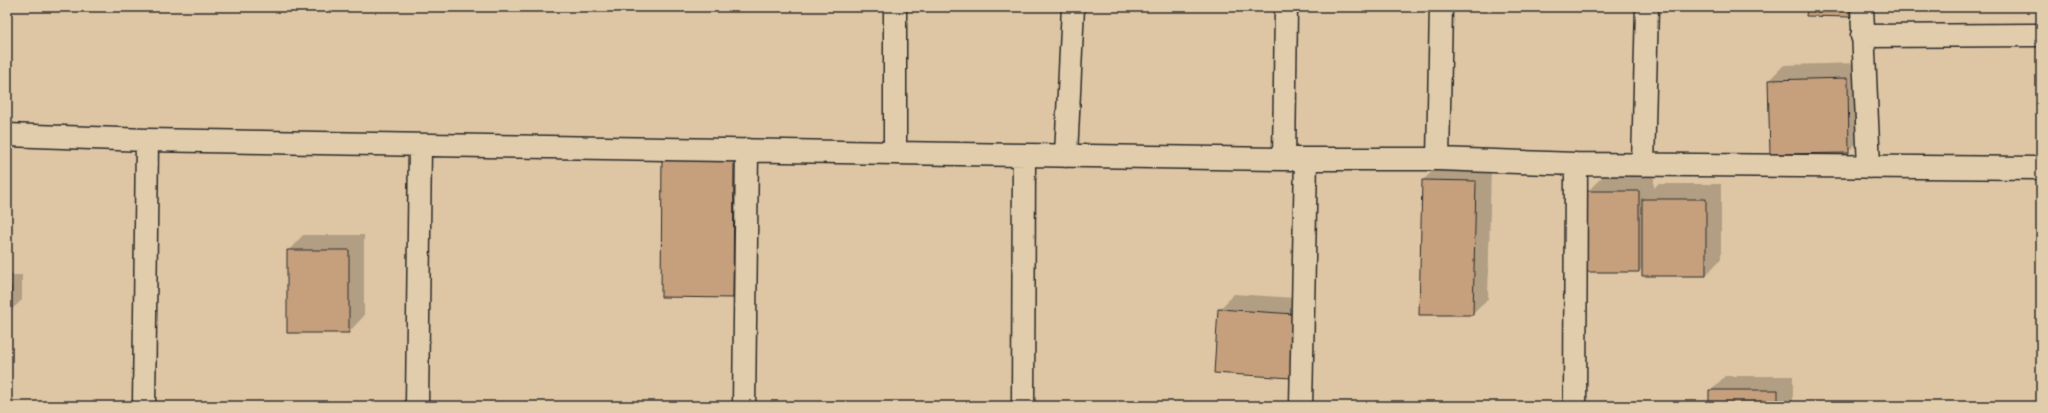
<svg xmlns="http://www.w3.org/2000/svg" width="2048" height="413" viewBox="0 0 2048 413" font-family="Pangolin,sans-serif">
	<style>
		.shadow { fill: #0003 }
		.building { fill: #c6a07d; stroke: #2b2b2b }
		.lines { fill: none; stroke-linecap: round; stroke-linejoin: round }
		.minor-casing { stroke: #2b2b2b; stroke-width: 25 }
		.minor { stroke: #e1cdac; stroke-width: 22 }
	</style>
	<rect width="100%" height="100%" fill="#dec6a4"/>
	<filter id="ink" filterUnits="userSpaceOnUse"><feTurbulence type="fractalNoise" baseFrequency=".025" numOctaves="2"/><feDisplacementMap in="SourceGraphic" scale="8" xChannelSelector="R" yChannelSelector="G"/><feConvolveMatrix kernelMatrix="1 2 1 2 8 2 1 2 1" color-interpolation-filters="sRGB"/></filter>
	<g filter="url(#ink)">
		<path class="shadow" d="M1808,7h51l-9,9z
			M1862,63l1,73 -15,16 -79,-72 15,-15z
			M749,142l-1,140 -15,15 -70,-140z
			M1439,165l52,1 -3,133 -15,15 -50,-134z
			M1603,176h51v12l4,-4h63v75l-15,16 -63,-7 -4,3 -52,-79z
			M303,235h61v81l-15,16 -61,-81z
			M7,275h15v25l-12,11h-3z
			M1234,294l75,5 -3,63 -87,-52z
			M1725,376h68v30h-83v-15z"/>
		<path class="building" d="M1807,7h43v10l-44,-1z
			M1848,78l1,75 -79,1 -2,-74z
			M662,156l72,1 -1,141 -72,-1z
			M1422,180l54,1 -3,134h-54z
			M1586,191h53v81h-53z
			M1642,199h64v77h-64z
			M287,250h62v83h-62z
			M7,287h4v25h-4z
			M1218,309l77,5 -4,64 -77,-5z
			M1709,390h69v16h-69z"/>
		<g class="lines">
			<g class="minor-casing">
				<path id="minor" d="M895,7v146
					M1862,7l7,160
					M1862,36l175,-1
					M7,135l140,5 748,13 389,6h154l138,5 465,4
					M1066,156l7,-149
					M1284,159l2,-152
					M1438,159l3,-152
					M1643,165l4,-158
					M144,406l3,-266
					M417,406l3,-261
					M744,406l3,-256
					M1023,406l1,-251
					M1301,406l5,-247
					M1575,406l1,-242"/>
			</g>
			<use href="#minor" class="minor"/>
		</g>
	</g>
	<rect width="2048" height="413" fill="none" stroke="#e1cdac" stroke-width="24"/>
	<rect x="12" y="12" width="2024" height="389" fill="none" stroke="#2b2b2b" stroke-width="1.5" filter="url(#ink)"/>
</svg>
